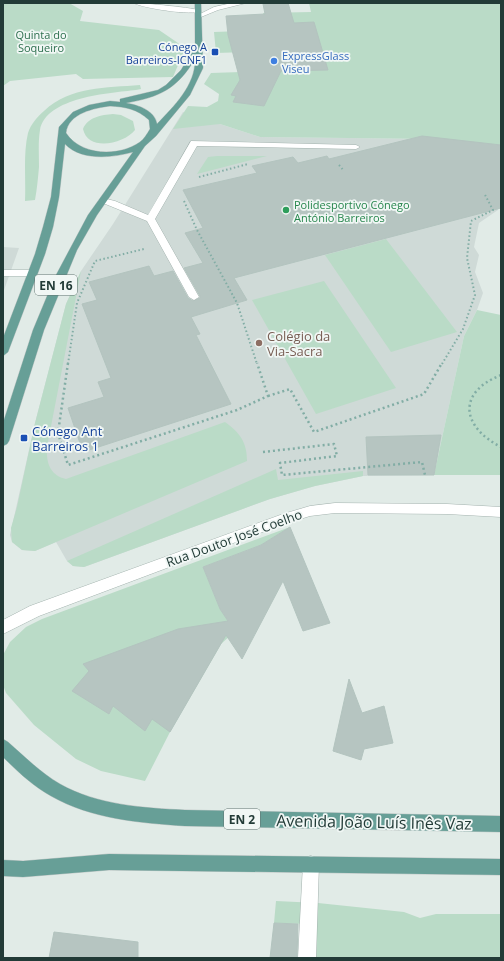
<svg xmlns="http://www.w3.org/2000/svg" width="504" height="961" viewBox="0 0 504 961" font-family="'Open Sans',sans-serif">
	<style>
		.built { fill: #cfdad7 }
		.green { fill: #badbc7 }
		.building { fill: #b6c5c1; stroke: #b3c4bf }
		.lines { fill: none; stroke-linecap: round; stroke-linejoin: round }
		.service-casing { stroke: #a4b3af; stroke-width: 1 }
		.minor-casing { stroke: #a4b3af; stroke-width: 1 }
		.primary-casing { stroke: #c1c8c7; stroke-width: 1 }
		.path-far1 { stroke: #82ada5; stroke-width: 2; stroke-dasharray: 1.5 2.5; stroke-linecap: butt }
		.path { stroke: #82ada5; stroke-width: 2.5; stroke-dasharray: 2 3; stroke-linecap: butt }
		.service { fill: #fff; fill-rule: evenodd }
		.minor { fill: #fff; fill-rule: evenodd }
		.primary { fill: #679f97; fill-rule: evenodd }
		.transit-dot { fill: #1a4fb4; stroke: #f1f7f5; stroke-width: 1.5 }
		.shop-dot { fill: #3f7fe0; stroke: #f1f7f5; stroke-width: 1.5 }
		.leisure-dot { fill: #2e9e5b; stroke: #f1f7f5; stroke-width: 1.5 }
		.education-dot { fill: #8d6e63; stroke: #f1f7f5; stroke-width: 1.5 }
		.labels { text-anchor: middle; dominant-baseline: central; stroke-width: 3.5; stroke-linejoin: round; paint-order: stroke }
		.far-park-label { font-size: 11px; fill: #2e704f; stroke: #f1f7f5 }
		.far-transit-label { font-size: 11px; fill: #164399; stroke: #f1f7f5; text-anchor: end }
		.far-shop-label { font-size: 11px; fill: #366cbe; stroke: #f1f7f5; text-anchor: start }
		.far-leisure-label { font-size: 11px; fill: #27864d; stroke: #f1f7f5; text-anchor: start }
		.shield { fill: #f1f7f5; stroke: #607370; stroke-width: 1 }
		.shield-label { font-size: 12px; font-weight: bold; fill: #223b37 }
		.education-label { font-size: 13px; fill: #785e54; stroke: #f1f7f5; text-anchor: start }
		.transit-label { font-size: 13px; fill: #164399; stroke: #f1f7f5; text-anchor: start }
		.street-label { font-size: 13px; fill: #223b37; stroke: #f1f7f5 }
		.near-street-label { font-size: 16px; fill: #223b37; stroke: #f1f7f5 }
	</style>
	<rect width="100%" height="100%" fill="#e1ebe7"/>
	<path class="built" d="M183,112l77,25 175,2 66,6 -3,65 -19,13 -5,24 5,8 -4,17 8,21 -6,17 -13,26 -30,139 -71,1 -48,10 -45,13 -186,68 -11,-1 -6,-5 -11,-19 -21,9 -13,-1 -10,-8 -2,-7 25,-112 31,-119 15,-33 32,-47z
		M3,247l16,1 -16,45z"/>
	<path class="green" d="M3,3h66l14,8 -3,10 79,9 19,13 6,8 -11,26 -90,2 -7,-5 -66,7 -7,5z
		M309,3h192v142l-66,-6 -175,-2 -40,-13 -47,5 15,-23 19,1 11,-6 1,-7 -15,-10 7,-11 116,-4 -80,-17 -31,1 -2,-21 52,-2 -3,-17 48,-1z
		M140,85l1,4 -5,1c-26,3 -90,7 -96,40 -2,12 -1,25 -1,37 -1,11 -2,22 -4,33l-10,1c1,-22 -2,-47 3,-68 3,-9 9,-16 16,-22 27,-25 62,-23 96,-26z
		M113,114l8,1 12,6 2,9c-11,14 -47,22 -52,-1 5,-12 18,-14 30,-15z
		M217,156h50l-70,18 11,-17z
		M386,239l71,93 -66,20 -66,-97z
		M81,271l-34,176c-1,16 3,28 19,32l159,-57c15,11 22,20 22,39l-212,90 -13,-1 -10,-8 -1,-14 6,-21 18,-84 31,-119z
		M324,281l72,107 -80,26 -64,-114z
		M477,310l24,5v160h-67l30,-139z
		M276,469l2,11 85,-9v5l-48,10 -45,13 -186,68 -11,-1 -6,-5z
		M290,527l-29,18 -58,22 17,42 8,12 15,3 -22,20 -51,88 -25,49 -44,-10 -25,-12 -42,-34 -28,-32 -3,-8v-30l7,-13 16,-15 16,-8z
		M276,901l42,2 86,9 16,6 16,-4h65v44h-199l2,-34 -30,-1z"/>
	<path class="building" d="M288,3l6,20 20,-1 14,48 -47,1 -17,35 -31,-4 3,-6 -5,-1 9,-15 -12,-45 -2,-19 39,-2 -2,-10z
		M422,136l79,9v63l-267,70 13,22 -56,17 9,17 -4,1 35,69 -148,48 -15,-44 36,-11 -6,-15 13,-4 -29,-74 15,-4 -8,-18 60,-16 5,10 19,-5 15,27 5,3 7,-3v-2l-16,-28 19,-5 -18,-30 18,-5 -20,-38 74,-17 -5,-7 41,-9 5,6 29,-7 2,3z
		M441,435l-7,40h-66l-2,-38z
		M290,527l40,96 -27,8 -20,-50 -41,78 -16,-24 -56,97 -18,-13 -7,12 -32,-25 -4,8 -37,-23 17,-20 -6,-7 95,-35 50,-8 -8,-12 -17,-42 58,-22z
		M349,679l13,34 22,-7 9,37 -29,6 -3,11 -28,-9z
		M274,923l24,1 -1,34h-27z
		M54,932l84,10v16h-89z"/>
	<g class="lines">
		<g class="service-casing">
			<path id="service" d="M134,3c8,0 64,5 67,8 -7,5 -60,-3 -67,-8z
				M232,3h14l-28,7 -17,7 -5,-1 18,-9z
				M191,141l165,4 4,2 -4,2 -159,-3 -42,73 44,78 -5,3 -5,-3 -42,-76 -49,-20 4,-3 13,3 33,14z
				M3,270h29l5,3 -5,3h-29z
				M311,856l6,2 2,6 -3,94h-18l5,-94 2,-6z"/>
		</g>
		<g class="minor-casing">
			<path id="minor" d="M335,503l112,1 54,3v10l-54,-3 -112,-1 -25,3 -26,8 -245,92 -36,18v-14l27,-14 253,-92 27,-8z"/>
		</g>
		<g class="primary-casing">
			<path id="primary" d="M195,3h6l2,65 -13,27 -34,41 -11,10 -48,69 -20,35 -33,80 -35,111 -2,3 -4,2v-23l30,-93 22,-53 33,-62 45,-63c-21,6 -52,9 -68,-8l-6,53 -6,30 -8,27 -37,98 -5,4v-18l32,-84 8,-27 8,-30 8,-70 14,-15 16,-7 21,-4 10,1v-3l38,-9 8,-5 15,-15 14,-23zM195,59c1,26 -21,47 -38,65 -2,-13 -18,-19 -31,-21 34,-6 51,-14 69,-44zM110,106c16,1 27,3 39,14l1,9c-3,5 -6,10 -10,13 -21,15 -59,14 -74,-9 2,-20 29,-25 44,-27z
				M3,739l5,3c17,15 33,31 52,42 37,21 84,24 125,26l316,6v16l-316,-6c-45,-3 -94,-7 -134,-30 -18,-10 -33,-24 -48,-39z
				M109,854l392,5v16l-392,-5 -86,7 -20,-1v-16l20,1z"/>
		</g>
		<path class="path-far1" d="M339,165l5,6
			M199,177l49,-13
			M184,201l13,29 40,73 20,61
			M68,364l9,-61 18,-42 49,-12
			M442,364l21,-35 12,-34 -8,-37 4,-37 22,-11 -9,-17"/>
		<path class="path" d="M68,363l-10,70 10,32 169,-55 31,-14 -11,-33
			M501,375c-45,18 -39,52 0,72
			M268,396l22,-7 24,43 110,-38 18,-31
			M263,452l71,-8 3,12 -57,7 2,12 140,-13 3,13"/>
		<use href="#service" class="service"/>
		<use href="#minor" class="minor"/>
		<use href="#primary" class="primary"/>
	</g>
	<g class="transit-dot">
		<rect x="211" y="48" width="8" height="8" rx="2"/>
		<rect x="20" y="434" width="8" height="8" rx="2"/>
	</g>
	<circle class="shop-dot" cx="274" cy="61" r="4"/>
	<circle class="leisure-dot" cx="286" cy="210" r="4"/>
	<circle class="education-dot" cx="259" cy="343" r="4"/>
	<g class="labels">
		<g class="far-park-label">
			<text x="41" y="34">Quinta do<tspan x="41" dy="13">Soqueiro</tspan></text>
		</g>
		<g class="far-transit-label">
			<text x="207" y="46">Cónego A<tspan x="207" dy="13">Barreiros-ICNF1</tspan></text>
		</g>
		<g class="far-shop-label">
			<text x="282" y="55">ExpressGlass<tspan x="282" dy="13">Viseu</tspan></text>
		</g>
		<g class="far-leisure-label">
			<text x="294" y="204">Polidesportivo Cónego<tspan x="294" dy="13">António Barreiros</tspan></text>
		</g>
		<g class="shield">
			<rect x="35" y="275" width="42" height="20" rx="3"/>
			<rect x="224" y="809" width="36" height="20" rx="3"/>
		</g>
		<g class="shield-label">
			<text x="56" y="285">EN 16</text>
			<text x="242" y="819">EN 2</text>
		</g>
		<g class="education-label">
			<text x="267" y="336">Colégio da<tspan x="267" dy="15">Via-Sacra</tspan></text>
		</g>
		<g class="transit-label">
			<text x="32" y="431">Cónego Ant<tspan x="32" dy="15">Barreiros 1</tspan></text>
		</g>
		<g class="street-label">
			<text transform="translate(234 538) rotate(-20)">Rua Doutor José Coelho</text>
		</g>
		<g class="near-street-label">
			<text transform="translate(374 822) rotate(1)">Avenida João Luís Inês Vaz</text>
		</g>
	</g>
	<rect width="504" height="961" fill="none" stroke="#223b37" stroke-width="8"/>
</svg>
